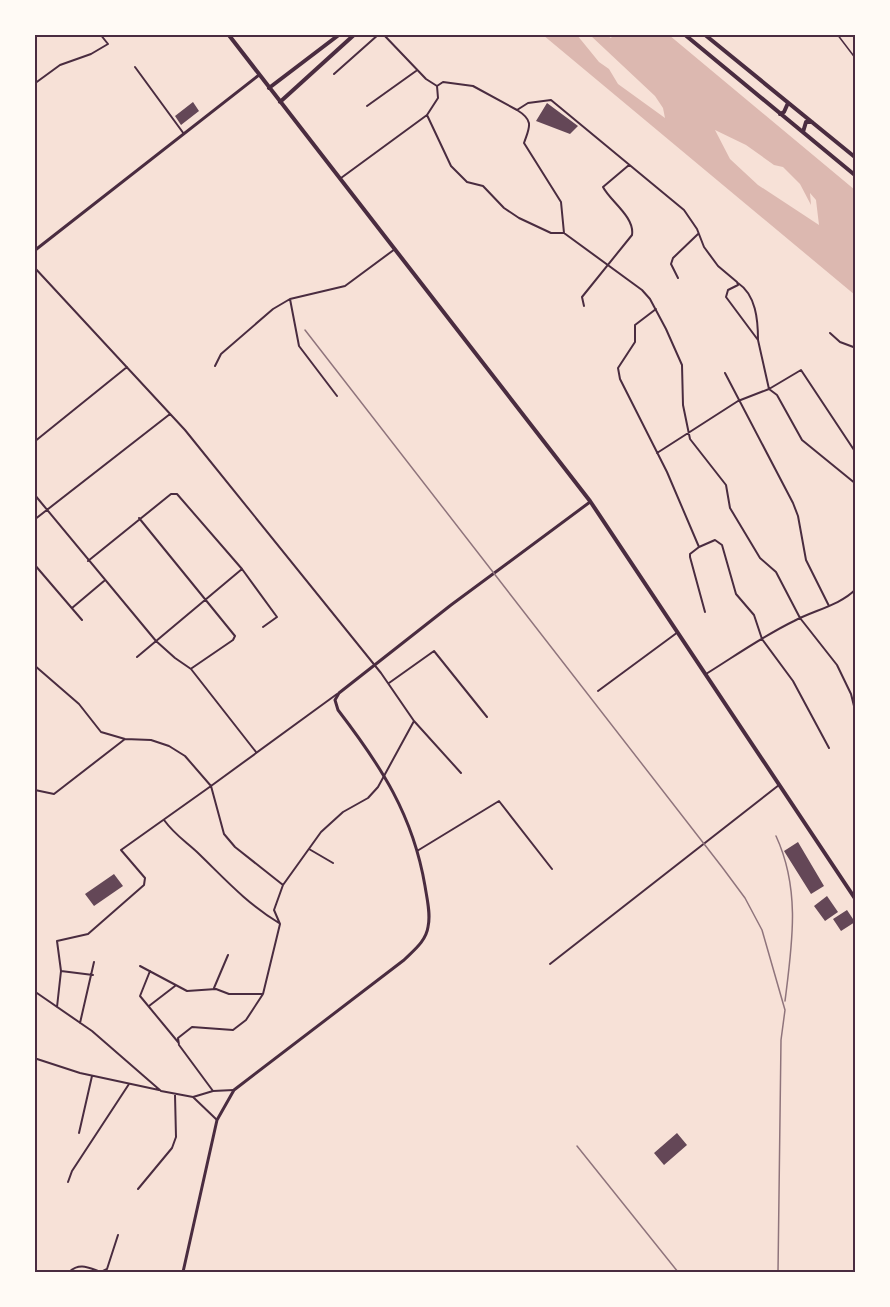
<svg xmlns="http://www.w3.org/2000/svg" width="890" height="1307" viewBox="0 0 890 1307" font-family="Helvetica,sans-serif">
	<style>
		.water { fill: #dcb8b0; fill-rule: evenodd }
		.building { fill: #644757 }
		.lines { fill: none; stroke-linecap: round; stroke-linejoin: round }
		.service { stroke: #4a2c40; stroke-width: 1.5 }
		.minor { stroke: #4a2c40; stroke-width: 2 }
		.tertiary { stroke: #4a2c40; stroke-width: 3 }
		.secondary { stroke: #4a2c40; stroke-width: 4 }
		.rail { stroke: #8f747c; stroke-width: 1.5 }
		.neatline { fill: none; stroke: #4a2c40; stroke-width: 2 }
	</style>
	<rect width="100%" height="100%" fill="#f7e1d7"/>
	<path class="water" d="M543,35h34l22,27 10,7 9,15 47,34 -2,-10 -8,-12 -65,-61h16l5,3 2,-3h56l186,155v105zM715,130l31,15 28,20 9,2 17,17 11,21 -1,-12 6,7 3,25 -61,-40 -28,-26z"/>
	<path class="building" d="M193,102l6,9 -18,14 -6,-9z
		M547,103l31,23 -8,8 -34,-13z
		M798,842l26,44 -13,8 -27,-43z
		M114,874l9,12 -29,20 -9,-12z
		M827,896l11,16 -13,9 -11,-15z
		M847,910l8,12 -14,9 -8,-12z
		M677,1133l10,12 -23,20 -10,-12z"/>
	<g class="lines">
		<path class="service" d="M837,34l19,25"/>
		<path class="minor" d="M383,34l43,45 11,7
			M135,67l49,67
			M334,74l45,-40
			M34,84l26,-19 31,-11 17,-10 -8,-10
			M367,106l49,-35
			M517,110c18,11 12,18 7,33l37,59 3,31
			M427,115l24,51 16,16 16,4 21,22 15,10 32,15h13l78,57 8,9 16,30 16,36 1,40 7,34 36,46 4,23 30,50 16,14 24,46 37,47 14,29 5,20
			M341,178l86,-63 11,-17 -1,-12 6,-4 30,4 44,24 11,-7 23,-3 133,110 13,19 7,18 14,19 19,16 1,3 -10,5 -2,7 32,43 11,49 8,6 25,45 54,44
			M34,267l151,163 196,243 33,48 -36,66 -10,11 -25,14 -22,20 -38,53
			M678,278l-7,-14 2,-6 25,-24
			M738,283c18,12 20,37 20,57
			M290,299l9,47 38,50
			M584,306l-2,-9 50,-62c3,-18 -22,-34 -29,-48l26,-22
			M656,309l-21,16v17l-17,26 2,11 47,93 32,75 -9,7v3l15,55
			M830,333l10,9 16,6
			M215,366l6,-12 52,-45 17,-10 55,-13 50,-37
			M725,373l68,130 5,13 8,44 23,46
			M34,442l93,-75
			M657,453l81,-52 31,-12 32,-19 55,83
			M34,494l122,147 19,17 16,11 65,83
			M139,518l96,118 -2,4 -41,28
			M34,520l136,-106
			M699,547l16,-7 7,5 14,49 18,21 8,24 31,42 36,67
			M88,561l83,-67h6l65,75 35,48 -14,10
			M34,564l48,56
			M72,608l32,-27
			M137,657l105,-88
			M34,665l45,39 22,28 24,7 26,1 18,6 16,10 26,30 -90,64 24,28 -1,7 -56,49 -31,7 4,30 -4,36
			M706,674c29,-18 57,-38 88,-53 20,-11 45,-15 62,-32
			M389,683l45,-32 53,66
			M598,691l80,-59
			M414,721l47,52
			M35,790l19,4 71,-55
			M164,820c11,15 20,20 33,32 28,27 48,50 82,71
			M309,849l24,14
			M417,851l82,-50 53,68
			M550,964l229,-179
			M140,966l47,25 29,-2 13,5h34
			M61,971l32,4
			M150,971l-10,25 38,46
			M214,988l14,-33
			M34,991l58,40 69,60 32,6 20,-6 21,-1
			M149,1006l26,-20
			M80,1023l14,-61
			M34,1058l46,15 79,17
			M213,1091l-34,-46 -1,-7 14,-11 41,3 13,-10 17,-26 17,-70 -6,-14 9,-25 -48,-38 -11,-13 -13,-48 126,-92
			M193,1097l24,23
			M79,1133l13,-57
			M68,1182l4,-11 57,-87
			M138,1189l34,-41 4,-11 -1,-42
			M69,1272c11,-10 20,-4 32,0l6,-3 11,-34"/>
		<path class="tertiary" d="M34,251l225,-176
			M183,1272l34,-152 17,-30 170,-130c10,-10 22,-19 24,-33 3,-13 -1,-28 -3,-41 -12,-71 -44,-120 -87,-176l-3,-10 4,-7 112,-88 139,-103"/>
		<path class="secondary" d="M228,34l362,467 266,399
			M684,34l172,142
			M704,34l152,124
			M269,88l71,-54
			M280,102l75,-68
			M780,114l4,-2 4,-9
			M803,132l3,-10h6"/>
		<path class="rail" d="M305,330l417,537 23,31 17,32 23,80 -4,30 -3,232
			M776,836c25,54 16,109 9,165
			M577,1146l101,126"/>
	</g>
	<rect width="890" height="1307" fill="none" stroke="#fffaf5" stroke-width="72"/>
	<rect x="36" y="36" width="818" height="1235" class="neatline"/>
</svg>
